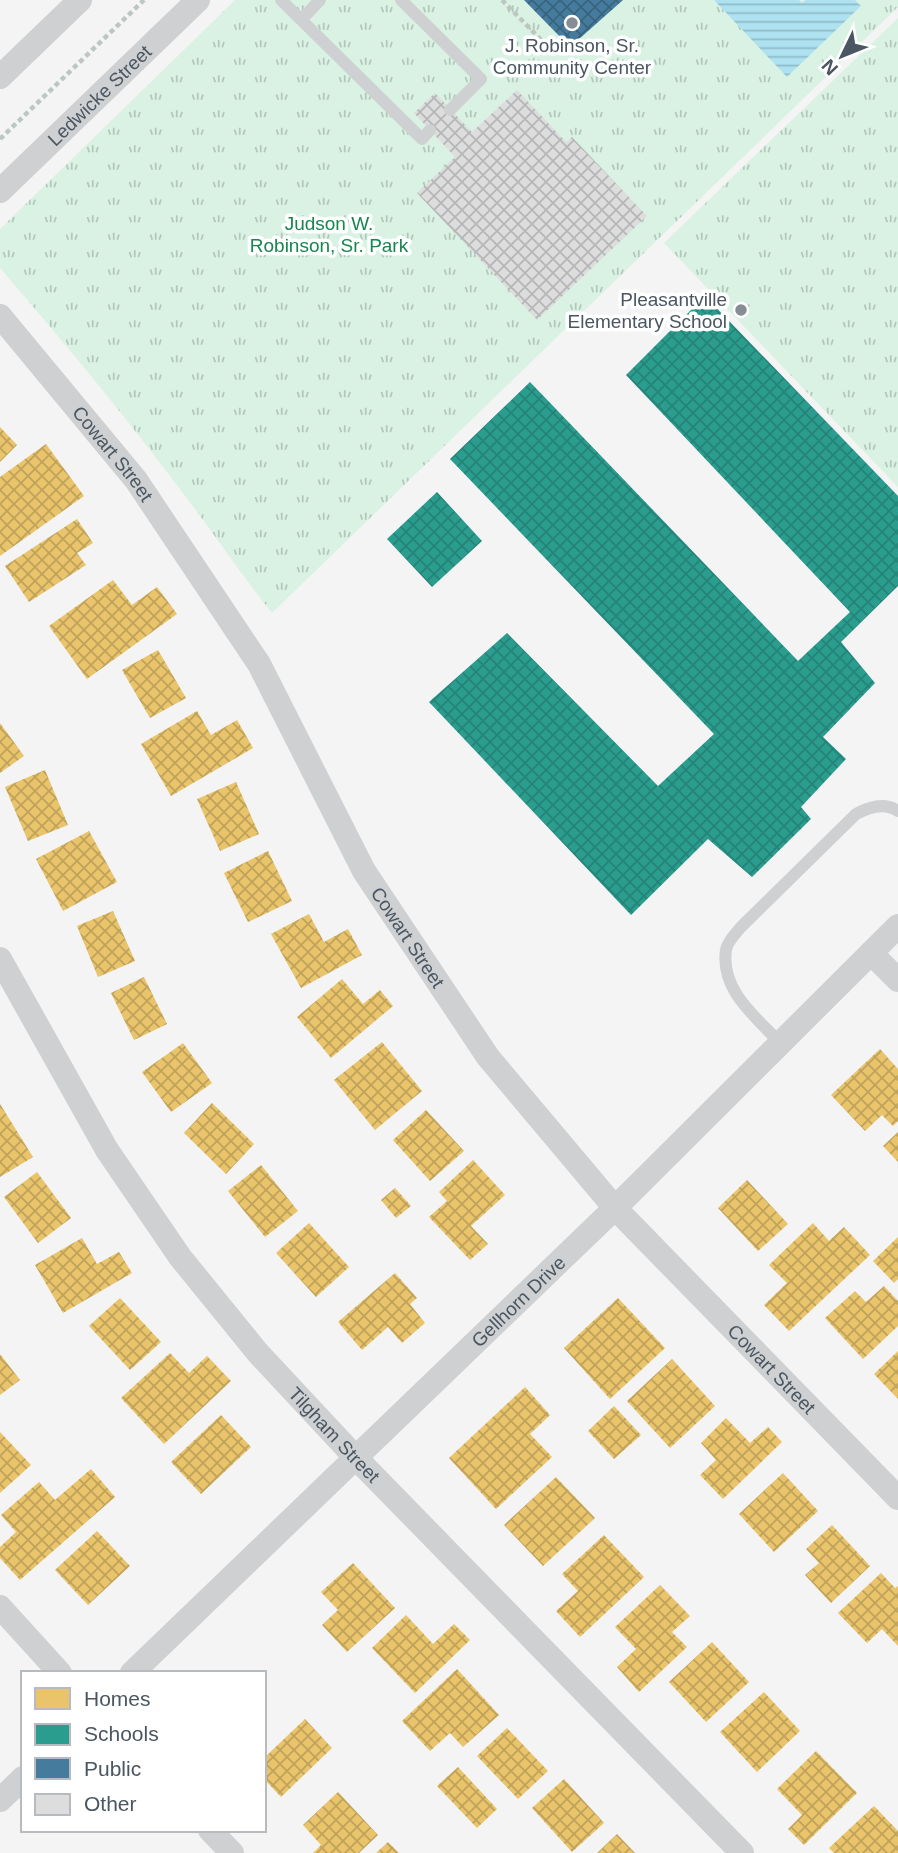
<svg xmlns="http://www.w3.org/2000/svg" width="898" height="1853" viewBox="0 0 898 1853" font-family="Arial,sans-serif">
	<style>
		.park { fill: url(#park-tufts) }
		.water { fill: url(#water-rules) }
		.homes { fill: url(#homes-cross-hatch) }
		.schools { fill: url(#schools-cross-hatch) }
		.public { fill: url(#public-cross-hatch) }
		.building { fill: url(#building-cross-hatch) }
		.lines { fill: none; stroke-linecap: round; stroke-linejoin: round }
		.path { stroke: #bcc7c4; stroke-width: 4.5; stroke-dasharray: 5 3.5; stroke-linecap: butt }
		.service { stroke: #ced0d2; stroke-width: 12 }
		.minor { stroke: #ced0d2; stroke-width: 24 }
		.poi-dot { fill: #868d94; stroke: #fff; stroke-width: 2.5 }
		.labels { text-anchor: middle; dominant-baseline: central; stroke-width: 7; stroke-linejoin: round; paint-order: stroke }
		.poi-label { font-size: 19px; fill: #4a5661; stroke: #fff }
		.street-label { font-size: 19px; fill: #4a5661; stroke: #fff }
		.park-label { font-size: 19px; fill: #17864f; stroke: #fff }
	</style>
	<defs>
		<pattern id="park-tufts" width="24" height="20" patternUnits="userSpaceOnUse" patternTransform="scale(1.75)"><rect width="24" height="20" fill="#d9f2e3"/><path d="M3 7l-1-3M5 7V3M7 7l1-3M15 17l-1-3M17 17v-4M19 17l1-3" fill="none" stroke="#b2c7bb"/></pattern>
		<pattern id="water-rules" width="6" height="5" patternUnits="userSpaceOnUse" patternTransform="scale(1.75)"><rect width="6" height="5" fill="#aee2f0"/><path d="M0 2.5h6" fill="none" stroke="#90bac6"/></pattern>
		<pattern id="homes-cross-hatch" width="8" height="8" patternUnits="userSpaceOnUse" patternTransform="scale(1.75)"><rect width="8" height="8" fill="#e9c46a"/><path d="M0 0l8 8M0 8l8-8" fill="none" stroke="#bfa25b"/></pattern>
		<pattern id="schools-cross-hatch" width="8" height="8" patternUnits="userSpaceOnUse" patternTransform="scale(1.75)"><rect width="8" height="8" fill="#2a9d8f"/><path d="M0 0l8 8M0 8l8-8" fill="none" stroke="#268378"/></pattern>
		<pattern id="public-cross-hatch" width="8" height="8" patternUnits="userSpaceOnUse" patternTransform="scale(1.75)"><rect width="8" height="8" fill="#457b9d"/><path d="M0 0l8 8M0 8l8-8" fill="none" stroke="#39637d"/></pattern>
		<pattern id="building-cross-hatch" width="8" height="8" patternUnits="userSpaceOnUse" patternTransform="scale(1.75)"><rect width="8" height="8" fill="#ddddde"/><path d="M0 0l8 8M0 8l8-8" fill="none" stroke="#b5b6b7"/></pattern>
	</defs>
	<rect width="100%" height="100%" fill="#f4f4f4"/>
	<path class="park" d="M235,0h663v7l-626,606c-33,-41 -61,-84 -93,-125 -57,-76 -117,-148 -179,-220v-39z
		M898,18v469l-234,-244z"/>
	<path class="water" d="M714,0h85l3,3 4,-3h49l6,6 -74,71z"/>
	<path class="homes" d="M0,427l17,18 -17,17z
		M46,444l38,52 -84,60v-79z
		M77,519l16,24 -16,10 9,12 -57,37 -24,-36z
		M113,580l19,25 25,-18 20,27 -90,65 -38,-53z
		M158,650l28,48 -36,20 -28,-48z
		M197,711l14,24 26,-15 16,28 -82,48 -30,-52z
		M0,723l24,33 -24,17z
		M45,770l23,55 -40,16 -23,-54z
		M236,782l23,52 -39,17 -23,-52z
		M89,831l28,51 -54,29 -27,-52z
		M268,851l24,50 -44,21 -24,-49z
		M113,911l22,50 -37,16 -21,-51z
		M309,914l15,28 24,-13 14,26 -61,33 -30,-54z
		M144,977l23,47 -33,16 -23,-47z
		M342,979l21,25 17,-14 13,16 -62,52 -34,-41z
		M382,1042l40,49 -47,39 -41,-50z
		M183,1043l29,40 -41,29 -29,-40z
		M880,1049l18,20v52l-5,5 -11,-11 -17,16 -34,-36z
		M212,1103l42,41 -28,30 -42,-41z
		M0,1104l33,53 -33,20z
		M426,1110l38,41 -34,30 -37,-41z
		M898,1132v30l-15,-16z
		M473,1160l32,35 -34,31 17,18 -18,16 -41,-43 18,-16 -8,-9z
		M261,1165l37,46 -33,26 -37,-46z
		M37,1172l34,46 -33,25 -34,-46z
		M747,1180l41,44 -30,27 -40,-43z
		M395,1188l16,18 -15,12 -15,-18z
		M309,1223l40,44 -33,30 -40,-44z
		M813,1223l16,18 15,-14 26,28 -81,76 -25,-26 23,-22 -18,-18z
		M898,1237v42l-4,4 -21,-22z
		M82,1238l15,26 22,-12 13,21 -69,40 -28,-48z
		M395,1273l22,25 -7,6 15,19 -23,20 -14,-16 -26,23 -24,-28z
		M884,1286l14,15v25l-35,33 -38,-41 30,-27 11,11z
		M120,1298l41,44 -31,28 -41,-44z
		M618,1298l47,50 -55,51 -46,-51z
		M898,1351v48l-24,-25z
		M170,1353l19,20 18,-17 24,25 -67,63 -43,-46z
		M0,1354l20,26 -20,15z
		M672,1359l43,47 -45,42 -43,-47z
		M525,1387l25,28 -20,19 22,23 -56,52 -47,-51z
		M614,1406l27,29 -27,24 -26,-28z
		M221,1415l30,32 -50,47 -30,-32z
		M726,1418l24,25 18,-16 14,15 -59,57 -23,-24 16,-15 -15,-17z
		M0,1432l31,33 -31,28z
		M91,1469l24,28 -95,83 -20,-22v-11l16,-15 -15,-17 38,-33 16,18z
		M783,1473l35,38 -44,41 -35,-38z
		M556,1477l39,41 -52,48 -39,-41z
		M832,1525l38,41 -39,37 -26,-28 14,-12 -13,-14z
		M97,1531l33,35 -42,39 -33,-35z
		M604,1535l40,42 -64,60 -24,-26 22,-20 -16,-17z
		M353,1563l42,45 -48,44 -25,-27 16,-15 -17,-18z
		M881,1573l14,15 3,-2v60l-16,-17 -15,14 -29,-30z
		M660,1585l30,31 -18,16 15,15 -48,45 -22,-25 19,-18 -21,-22z
		M406,1615l27,29 21,-20 16,16 -55,53 -43,-45z
		M712,1642l37,40 -43,40 -37,-40z
		M457,1669l42,46 -36,32 -13,-14 -20,18 -28,-30z
		M764,1692l36,39 -43,41 -37,-40z
		M305,1719l27,29 -51,49 -17,-18v-21z
		M507,1728l41,43 -30,28 -41,-43z
		M816,1751l41,42 -53,52 -16,-16 14,-14 -25,-26z
		M458,1767l39,42 -20,19 -40,-42z
		M564,1779l40,44 -32,29 -40,-44z
		M338,1792l40,43 -19,18h-46l8,-8 -18,-20z
		M874,1806l24,25v22h-64l-5,-5z
		M617,1834l18,19h-38z
		M388,1842l11,11h-23z"/>
	<path class="schools" d="M705,296l193,200v90l-57,56 34,41 -52,54 23,22 -45,48 10,12 -59,58 -44,-38 -77,76 -202,-213 78,-69 151,153 56,-52 -264,-275 80,-77 268,279 52,-49 -224,-237z
		M437,492l45,49 -50,46 -45,-48z"/>
	<path class="public" d="M524,0h99l-53,47z"/>
	<path class="building" d="M517,90l49,52 6,-5 75,79 -110,104 -120,-127 38,-36 -41,-44 21,-20 37,39z"/>
	<g class="lines">
		<path class="path" d="M502,0l52,53
			M0,139l144,-139"/>
		<path class="service" d="M281,0l141,139 8,-9
			M401,0l80,79 -31,31
			M301,20l19,-20
			M780,1043c-24,-26 -60,-53 -54,-93 1,-8 10,-17 15,-23l115,-113c13,-7 29,-12 42,-3"/>
		<g class="minor">
			<path d="M0,77l80,-77"/>
			<path id="s1" d="M0,191l198,-191"/>
			<path id="s2" d="M0,316l136,164 123,184 105,207 124,186 127,151 283,290"/>
			<path d="M871,953l27,27"/>
			<path id="s3" d="M0,959l107,191 73,107 78,96 97,104 387,396"/>
			<path d="M0,1607l60,66"/>
			<path id="s4" d="M132,1673l483,-465 283,-282"/>
			<path d="M0,1800l23,-22"/>
			<path d="M210,1830l22,23"/>
		</g>
	</g>
	<g class="poi-dot">
		<circle cx="572" cy="23" r="7"/>
		<circle cx="741" cy="310" r="7"/>
	</g>
	<g class="labels">
		<g class="poi-label">
			<text x="572" y="45">J. Robinson, Sr.<tspan x="572" dy="22">Community Center</tspan></text>
			<text x="727" y="299" text-anchor="end">Pleasantville<tspan x="727" dy="22">Elementary School</tspan></text>
		</g>
		<g class="street-label">
			<text stroke="none"><textPath href="#s1" startOffset="138">Ledwicke Street</textPath></text>
			<text stroke="none"><textPath href="#s2" startOffset="178">Cowart Street</textPath></text>
			<text stroke="none"><textPath href="#s2" startOffset="746">Cowart Street</textPath></text>
			<text stroke="none"><textPath href="#s4" startOffset="536">Gellhorn Drive</textPath></text>
			<text stroke="none"><textPath href="#s2" startOffset="1312">Cowart Street</textPath></text>
			<text stroke="none"><textPath href="#s3" startOffset="584">Tilgham Street</textPath></text>
		</g>
		<g class="park-label">
			<text x="329" y="223">Judson W.<tspan x="329" dy="22">Robinson, Sr. Park</tspan></text>
		</g>
	</g>
	<rect x="21" y="1671" width="245" height="161" fill="#ffffff" stroke="#b7bbc0" stroke-width="2"/>
	<rect x="35" y="1688" width="35" height="21" fill="#e9c46a" stroke="#b7bbc0" stroke-width="2"/>
	<text x="84" y="1706" font-size="21" fill="#4a5661">Homes</text>
	<rect x="35" y="1724" width="35" height="21" fill="#2a9d8f" stroke="#b7bbc0" stroke-width="2"/>
	<text x="84" y="1741" font-size="21" fill="#4a5661">Schools</text>
	<rect x="35" y="1758" width="35" height="21" fill="#457b9d" stroke="#b7bbc0" stroke-width="2"/>
	<text x="84" y="1776" font-size="21" fill="#4a5661">Public</text>
	<rect x="35" y="1794" width="35" height="21" fill="#ddddde" stroke="#b7bbc0" stroke-width="2"/>
	<text x="84" y="1811" font-size="21" fill="#4a5661">Other</text>
	<g transform="translate(842 56) rotate(227)" stroke="#ffffff" stroke-width="5" paint-order="stroke">
	<path d="M0-5L12 26L0 18L-12 26Z" fill="#4a5661"/>
	<text y="-10" font-size="19" font-weight="bold" text-anchor="middle" fill="#4a5661">N</text>
	</g>
</svg>
